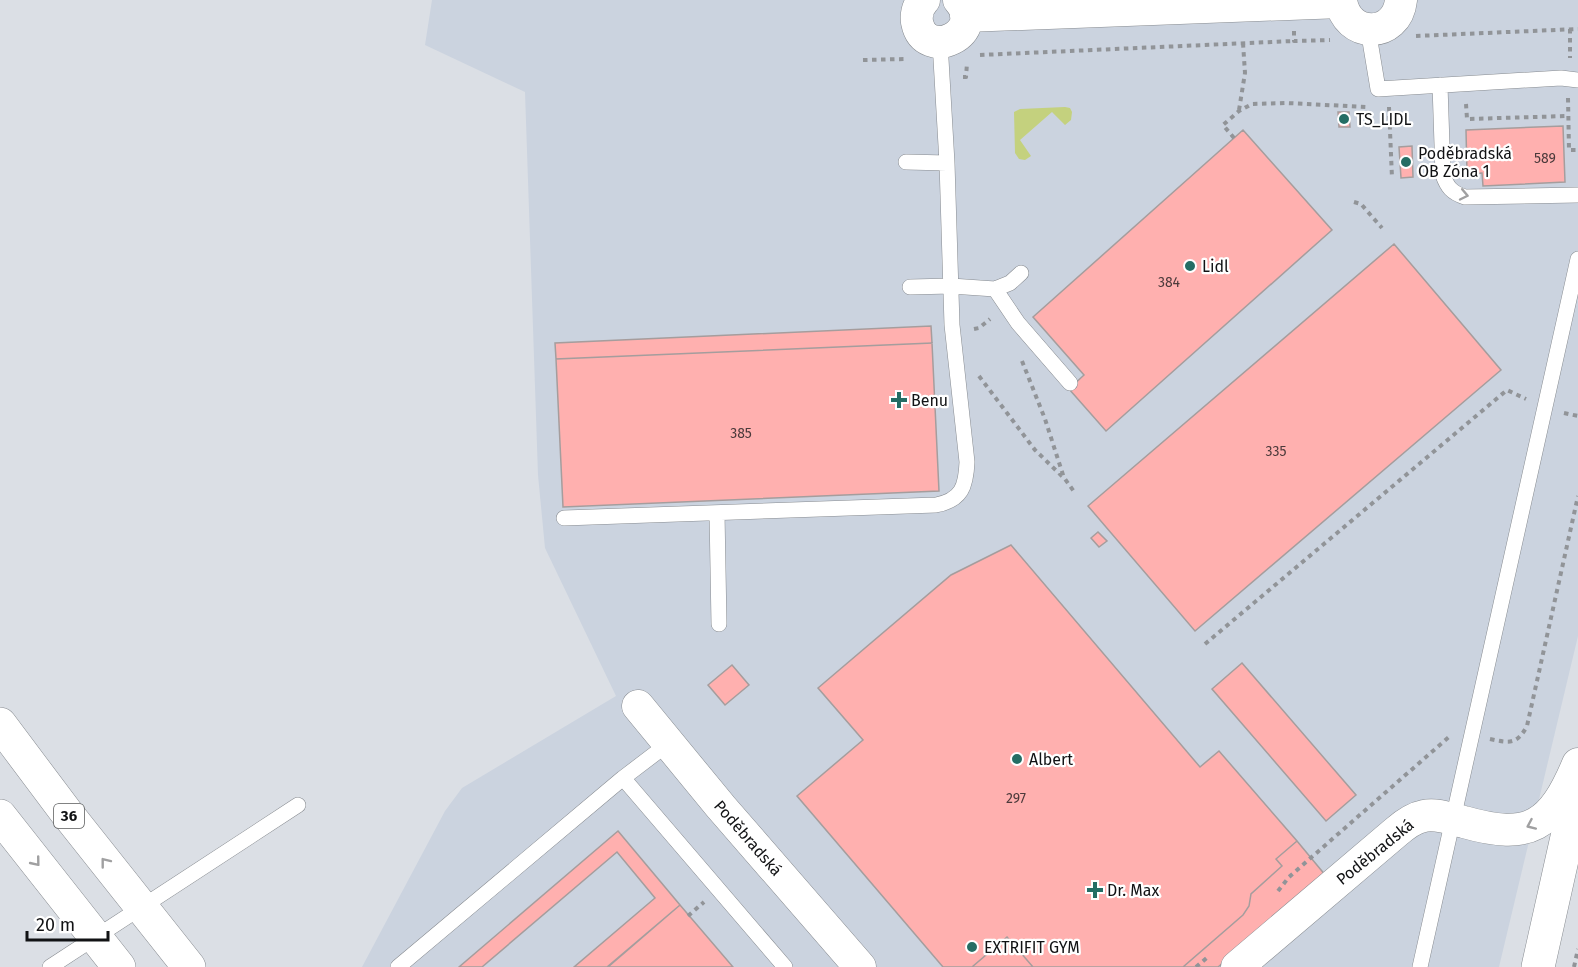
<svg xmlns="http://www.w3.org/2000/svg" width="1578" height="967" viewBox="0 0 1578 967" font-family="'Fira Sans',sans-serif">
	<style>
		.built { fill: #cbd3df }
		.green { fill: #c4d17e }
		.building { fill: #ffb0af; stroke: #a59d9d; stroke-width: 1.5 }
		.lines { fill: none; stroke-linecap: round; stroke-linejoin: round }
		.service-casing { stroke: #878b90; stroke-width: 16 }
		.minor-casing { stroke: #878b90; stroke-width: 33 }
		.tertiary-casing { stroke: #878b90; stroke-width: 34 }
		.primary-casing { stroke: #878b90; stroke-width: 34 }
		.path { stroke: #919498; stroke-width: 4; stroke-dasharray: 4.5 4.5; stroke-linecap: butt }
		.service { stroke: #fff; stroke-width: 15 }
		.minor { stroke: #fff; stroke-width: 32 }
		.tertiary { stroke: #fff; stroke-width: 33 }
		.primary { stroke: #fff; stroke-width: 33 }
		.oneway { stroke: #a0a0a1 }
		.poi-dot { fill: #256d64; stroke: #fff; stroke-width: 2 }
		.labels { text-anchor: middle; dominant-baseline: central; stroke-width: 4.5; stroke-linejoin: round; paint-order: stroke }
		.number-label { font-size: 14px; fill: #4c3a3b }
		.shield { fill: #fff; stroke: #58595a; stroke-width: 1.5 }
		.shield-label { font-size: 15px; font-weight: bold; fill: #111214 }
		.poi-label { font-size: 16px; fill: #111214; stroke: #fff; text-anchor: start }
		.street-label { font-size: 16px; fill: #111214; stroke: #fff }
	</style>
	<rect width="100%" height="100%" fill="#dbdfe5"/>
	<path class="built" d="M432,0h1146v636l-79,331h-1137l83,-156 17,-23 154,-92 -71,-148 -7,-73 -13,-383 -100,-47z"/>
	<path class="green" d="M1065,107l5,1 2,4 -1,8 -6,5 -13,-13 -32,28 11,16 -6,4 -6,-1 -4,-6 -1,-41 6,-3z"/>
	<path class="building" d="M1338,112h11l1,15h-11z
		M1563,126l2,56 -82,4 -1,-13 -15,1 -1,-44z
		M1243,130l89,100 -226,201 -37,-42 15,-14 -51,-58z
		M1412,146l1,31 -12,1 -2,-31z
		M1394,244l107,126 -306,261 -107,-125z
		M931,326l1,17 -376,16 -1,-16z
		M932,343l7,148 -376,16 -7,-148z
		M1098,532l9,9 -8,6 -8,-9z
		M1011,545l189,222 19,-16 78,90 -21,18 6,7 -31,28 -2,12 -6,9 -60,52h-150l-26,-30 -35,30h-29l-146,-171 66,-56 -45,-52 133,-113z
		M1242,663l114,132 -30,26 -114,-132z
		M732,665l17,20 -24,20 -17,-20z
		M618,831l62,74 -73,62h-33l81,-69 -38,-46 -135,115h-23z
		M1297,841l29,35 -108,91h-35l60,-52 6,-9 2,-12 31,-28 -6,-7z
		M680,905l53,62h-125z
		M1007,937l26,30h-61z"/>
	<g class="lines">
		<g class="service-casing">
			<path id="service" d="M1368,29l10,60 183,-11 17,2
				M1440,85l3,90c4,12 9,18 22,22l113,-2
				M906,162l41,1
				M910,287l41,-1 44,3 15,-6 11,-10
				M995,289l23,34 52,60
				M717,513l2,111
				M564,518l372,-13c26,-5 30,-19 31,-43l-15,-137 -5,-162 -7,-121
				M623,778l162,189
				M50,967l248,-162
				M398,967l225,-189 46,-35
				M1420,967l158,-708"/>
		</g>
		<g class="minor-casing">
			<path id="minor" d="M924,0c-6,6 -8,14 -7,22 8,41 71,11 42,-22
				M1341,0c5,39 56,39 60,0
				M966,16l375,-14
				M638,706l83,101 139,160
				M1237,967l159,-135c8,-7 17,-14 28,-16 12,-3 28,3 40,6 66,19 88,4 114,-58"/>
		</g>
		<g class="tertiary-casing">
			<path id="tertiary" d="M1538,967l40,-179"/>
		</g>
		<g class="primary-casing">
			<path id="primary" d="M0,724l66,88 123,155
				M0,816l119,151"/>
		</g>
		<path class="path" d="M1570,29v29
			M1294,31v10l36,-1
			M1416,36l162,-7
			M980,55l314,-14
			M863,60l42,-1
			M963,77h3l1,-14
			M1568,98l1,52h9
			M1466,104l1,15 101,-3
			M1389,107l3,71
			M1239,110l6,-37 -2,-30
			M1234,138l-11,-13 16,-14 13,-7 34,-1 81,4
			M1354,202l7,2 21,24
			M974,329l5,-1 11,-9
			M1022,361l23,58 19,59
			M979,376l56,74 30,29 10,14
			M1564,413l14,3
			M1205,644l302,-254 19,9
			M1490,739c19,4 27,6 37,-13l51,-230
			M1278,891l11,-14 161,-141
			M688,916l16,-14
			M1196,967l13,-11
			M1574,967l4,-18"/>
		<use href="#service" class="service"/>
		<use href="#minor" class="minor"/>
		<use href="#tertiary" class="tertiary"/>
		<use href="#primary" class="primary"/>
	</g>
	<defs><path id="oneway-chevron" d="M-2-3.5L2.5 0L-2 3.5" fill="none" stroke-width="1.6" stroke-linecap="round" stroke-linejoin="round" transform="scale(1.5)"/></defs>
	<g class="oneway">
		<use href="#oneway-chevron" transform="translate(1464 195) rotate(12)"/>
		<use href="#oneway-chevron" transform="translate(1531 825) rotate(156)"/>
		<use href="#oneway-chevron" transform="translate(36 862) rotate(51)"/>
		<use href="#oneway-chevron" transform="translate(105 862) rotate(-128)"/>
	</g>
	<g class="poi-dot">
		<circle cx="1344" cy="119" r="6"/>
		<circle cx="1406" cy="162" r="6"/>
		<circle cx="1190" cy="266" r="6"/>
		<path d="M896 391h6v6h6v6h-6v6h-6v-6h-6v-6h6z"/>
		<circle cx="1017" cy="759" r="6"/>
		<path d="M1092 881h6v6h6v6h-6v6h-6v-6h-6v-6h6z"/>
		<circle cx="972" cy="947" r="6"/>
	</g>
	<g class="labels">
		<g class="number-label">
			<text x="1545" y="158">589</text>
			<text x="1169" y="282">384</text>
			<text x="741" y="433">385</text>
			<text x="1276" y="451">335</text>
			<text x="1016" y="798">297</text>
		</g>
		<rect class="shield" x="54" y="804" width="30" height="24" rx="4.5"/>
		<g class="shield-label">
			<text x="69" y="816">36</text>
		</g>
		<g class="poi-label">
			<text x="1356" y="119">TS_LIDL</text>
			<text x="1418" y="153">Poděbradská<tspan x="1418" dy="18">OB Zóna 1</tspan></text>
			<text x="1202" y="266">Lidl</text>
			<text x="911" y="400">Benu</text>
			<text x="1029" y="759">Albert</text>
			<text x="1107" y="890">Dr. Max</text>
			<text x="984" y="947">EXTRIFIT GYM</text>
		</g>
		<g class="street-label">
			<text transform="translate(748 838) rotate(49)">Poděbradská</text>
			<text transform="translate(1375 852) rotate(-39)">Poděbradská</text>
		</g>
	</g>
	<path d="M27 931v9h81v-9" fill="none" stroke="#111214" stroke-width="3"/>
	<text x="36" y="931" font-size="18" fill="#111214" stroke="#ffffff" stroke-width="4.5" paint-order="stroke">20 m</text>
</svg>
